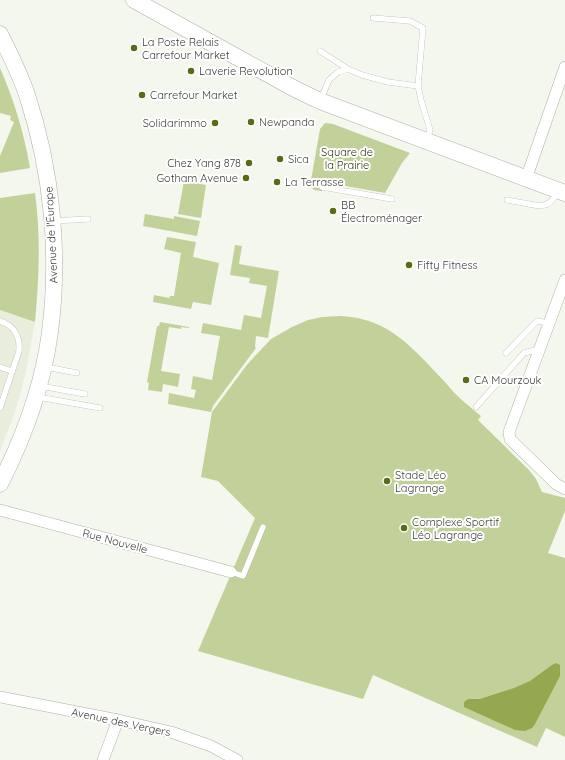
<svg xmlns="http://www.w3.org/2000/svg" width="565" height="760" viewBox="0 0 565 760" font-family="Quicksand,sans-serif">
	<style>
		.built { fill: #e8eddc }
		.green { fill: #c2d199 }
		.water { fill: #94a84f }
		.lines { fill: none; stroke-linecap: round; stroke-linejoin: round }
		.lane-casing { stroke: #adb0a6; stroke-width: 6 }
		.street-casing { stroke: #adb0a6; stroke-width: 12 }
		.secondary-casing { stroke: #adb0a6; stroke-width: 17 }
		.lane { stroke: #fff; stroke-width: 5.5 }
		.street { stroke: #fff; stroke-width: 11 }
		.secondary { stroke: #fff; stroke-width: 16 }
		.poi-dot { fill: #5a6b17; stroke: #fff; stroke-width: 1.5 }
		.labels { text-anchor: middle; dominant-baseline: central; stroke-width: 4; stroke-linejoin: round; paint-order: stroke }
		.poi-label { font-size: 11px; fill: #3c3d39; stroke: #fff; text-anchor: start }
		.park-label { font-size: 11px; fill: #2e3610; stroke: #fff }
		.street-label { font-size: 11px; fill: #3c3d39; stroke: #fff }
	</style>
	<rect width="100%" height="100%" fill="#f4f7ed"/>
	<path class="built" d="M0,310l35,12 -9,49 -5,20 -7,23 -14,37z"/>
	<path class="green" d="M0,68c14,32 24,65 30,100l-30,5v-17l14,-34 -4,-2 1,-4 -11,-3z
		M325,123l8,1 77,29 -8,10 -17,30 -62,-11 -1,9 -8,-1 -4,-4 10,-57z
		M184,181l22,4 -5,33 -23,-4z
		M35,193c6,44 4,85 0,129l-35,-12v-112z
		M145,214l29,5v-3l26,5 -3,15 -54,-10z
		M167,237l29,5 -3,15 26,6 -8,42 -18,-3 -2,7 -38,-7 1,-7 15,3 1,-2h4l7,-43 -17,-4z
		M235,245l7,1 -3,18 40,7 -11,67 -12,-2 -1,11 1,1 -43,58 -2,6 -43,-8 1,-11 25,5 2,-8 -5,-1 2,-13 19,4 8,-44 -19,-3 2,-10 38,7 3,-15 17,3 6,-32 -18,-3 1,-5 -20,-3z
		M340,316c50,2 73,33 105,66 6,7 12,14 19,20 6,5 11,9 17,14l-3,4 51,50 7,9 6,13 23,6v13l-17,42 17,5v179l-19,-9 -9,19 -164,-72 -10,24 -165,-48 57,-133 -37,-37 -17,-4 11,-65 34,-46 8,-9 17,-18 21,-12 16,-7 14,-3z
		M160,322l29,5v1l-8,-1v2l-12,-2 -8,44 19,3 -2,13 -15,-3 -1,8 -14,-2 1,-7 -2,-1 10,-56h2z"/>
	<path class="water" d="M556,663l4,2v11l-25,48 -3,4 -7,3 -10,-1 -51,-23v-4l1,-2 4,-2h11l34,-11 16,-7 22,-16z"/>
	<g class="lines">
		<g class="lane-casing">
			<path id="lane" d="M373,18l37,3 13,7 -5,58 3,14 9,30 -3,9
				M320,51l28,18
				M321,99l8,-19 9,-8 10,-3 14,6 26,7 30,4
				M322,187l70,12
				M507,200l33,6c11,-1 13,-7 18,-15
				M53,221l35,-2
				M0,321c15,5 20,15 19,30l-19,57
				M506,353l31,-32 12,2
				M0,367l12,4
				M46,367l31,6
				M40,386l45,8
				M38,397l62,11
				M476,407l48,-54 15,-4
				M231,572l12,4 20,-49"/>
		</g>
		<g class="street-casing">
			<path id="street" d="M526,179l39,-112
				M565,280l-56,152 1,7 46,45 9,5
				M0,510l231,62
				M0,697l118,23 53,12 40,14 26,14
				M103,760l15,-40"/>
		</g>
		<g class="secondary-casing">
			<path id="secondary" d="M134,0l110,61 51,28 25,12 245,92
				M0,34c10,20 20,40 27,61 25,76 33,158 23,237 -7,53 -26,105 -50,152"/>
		</g>
		<use href="#lane" class="lane"/>
		<use href="#street" class="street"/>
		<use href="#secondary" class="secondary"/>
	</g>
	<g class="poi-dot">
		<circle cx="134" cy="48" r="4"/>
		<circle cx="191" cy="71" r="4"/>
		<circle cx="142" cy="95" r="4"/>
		<circle cx="251" cy="122" r="4"/>
		<circle cx="215" cy="123" r="4"/>
		<circle cx="280" cy="159" r="4"/>
		<circle cx="249" cy="163" r="4"/>
		<circle cx="246" cy="178" r="4"/>
		<circle cx="277" cy="182" r="4"/>
		<circle cx="333" cy="211" r="4"/>
		<circle cx="409" cy="265" r="4"/>
		<circle cx="466" cy="380" r="4"/>
		<circle cx="387" cy="481" r="4"/>
		<circle cx="404" cy="528" r="4"/>
	</g>
	<g class="labels">
		<g class="poi-label">
			<text x="142" y="42">La Poste Relais<tspan x="142" dy="13">Carrefour Market</tspan></text>
			<text x="199" y="71">Laverie Revolution</text>
			<text x="150" y="95">Carrefour Market</text>
			<text x="259" y="122">Newpanda</text>
			<text x="207" y="123" text-anchor="end">Solidarimmo</text>
			<text x="288" y="159">Sica</text>
			<text x="241" y="163" text-anchor="end">Chez Yang 878</text>
			<text x="238" y="178" text-anchor="end">Gotham Avenue</text>
			<text x="285" y="182">La Terrasse</text>
			<text x="341" y="205">BB<tspan x="341" dy="13">Électroménager</tspan></text>
			<text x="417" y="265">Fifty Fitness</text>
			<text x="474" y="380">CA Mourzouk</text>
			<text x="395" y="475">Stade Léo<tspan x="395" dy="13">Lagrange</tspan></text>
			<text x="412" y="522">Complexe Sportif<tspan x="412" dy="13">Léo Lagrange</tspan></text>
		</g>
		<g class="park-label">
			<text x="347" y="152">Square de<tspan x="347" dy="13">la Prairie</tspan></text>
		</g>
		<g class="street-label">
			<text transform="translate(51 235) rotate(-93)">Avenue de l'Europe</text>
			<text transform="translate(115 541) rotate(15)">Rue Nouvelle</text>
			<text transform="translate(121 722) rotate(12)">Avenue des Vergers</text>
		</g>
	</g>
</svg>
